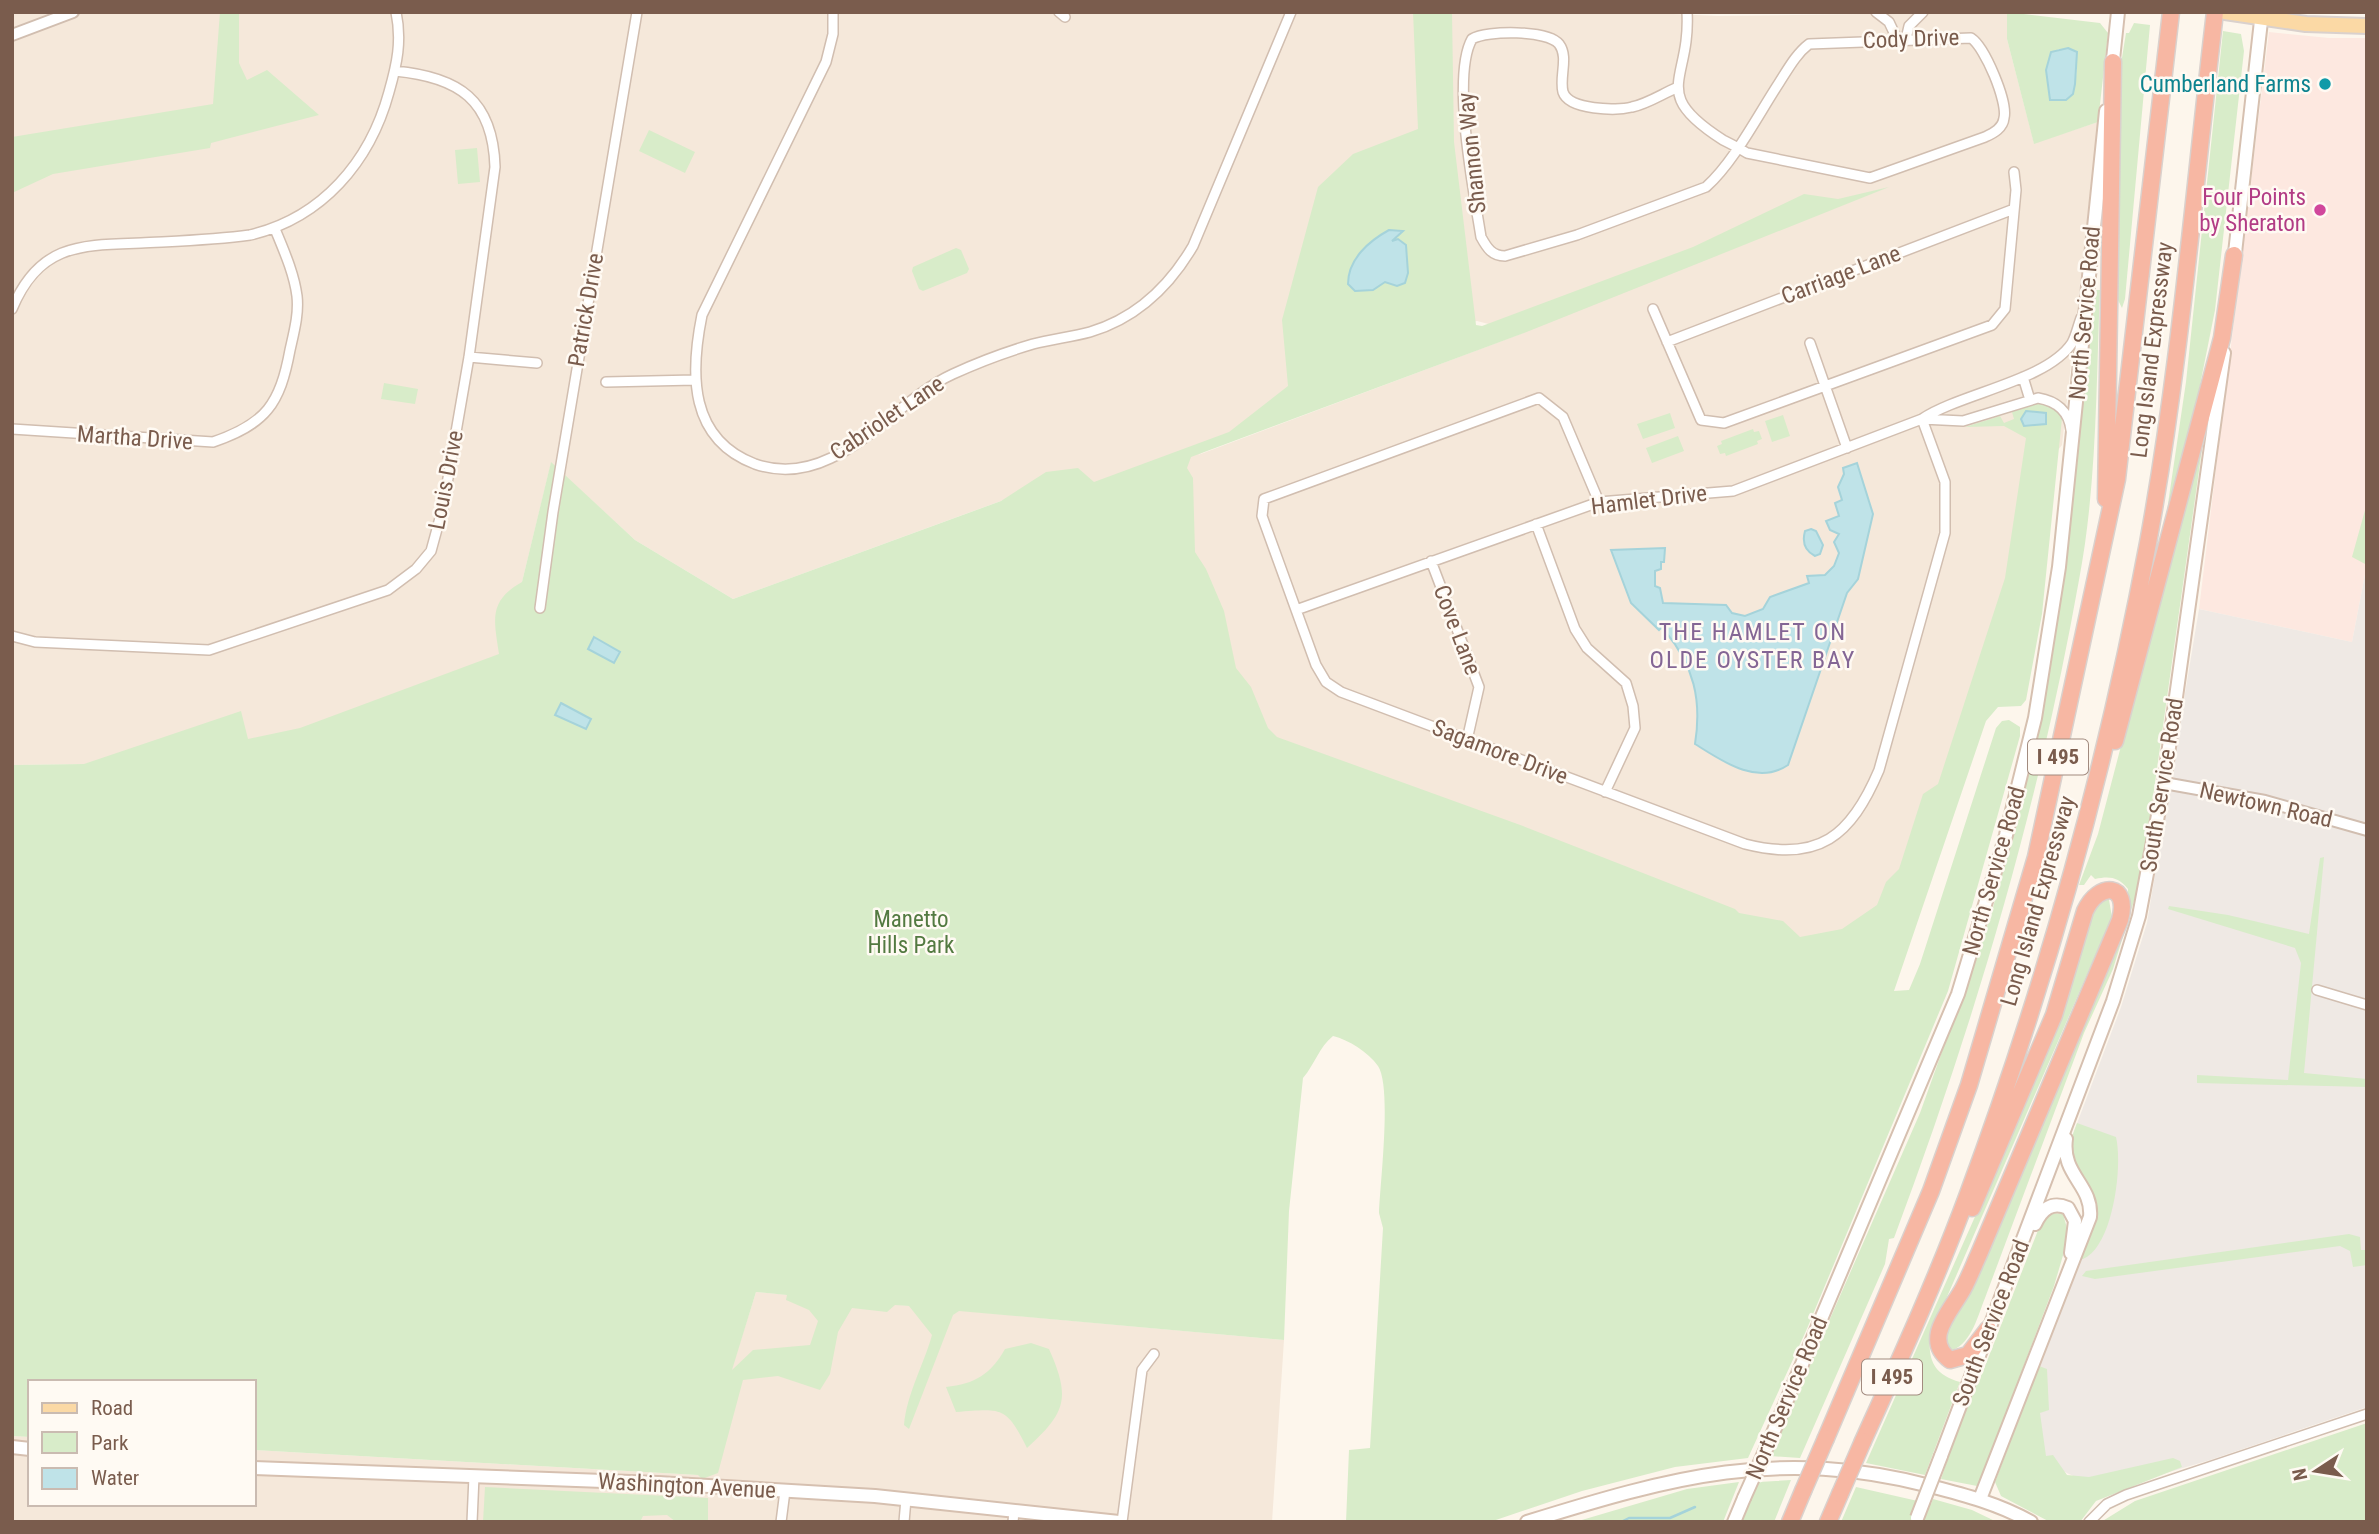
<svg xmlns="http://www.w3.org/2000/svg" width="2379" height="1534" viewBox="0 0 2379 1534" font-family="'Roboto Condensed',sans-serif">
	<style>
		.residential { fill: #f5e8da; fill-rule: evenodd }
		.commercial { fill: #fde8e0 }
		.industrial { fill: #efe9e4 }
		.green { fill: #d8ecc9; fill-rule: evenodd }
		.water { fill: #bfe3e8; stroke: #a5d3da; stroke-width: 2 }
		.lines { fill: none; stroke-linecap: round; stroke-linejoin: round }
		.stream { stroke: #a5d3da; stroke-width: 2.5 }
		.minor-casing { stroke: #d1beb0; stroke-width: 12 }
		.tertiary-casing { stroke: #d1beb0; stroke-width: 14 }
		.secondary-casing { stroke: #d6c0b0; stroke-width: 16 }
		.primary-casing { stroke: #dad1cd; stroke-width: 18 }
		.motorway-casing { stroke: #dad1cd; stroke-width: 19 }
		.minor { stroke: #fff; stroke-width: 9 }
		.tertiary { stroke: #fff; stroke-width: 10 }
		.secondary { stroke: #fff; stroke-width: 12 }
		.primary { stroke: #fbd9a5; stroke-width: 14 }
		.motorway { stroke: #f7b7a3; stroke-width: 16 }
		.secondary-bridge-casing { stroke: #d6c0b0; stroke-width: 16; stroke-linecap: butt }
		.motorway-bridge-casing { stroke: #dad1cd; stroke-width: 19; stroke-linecap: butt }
		.secondary-bridge { stroke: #fff; stroke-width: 12 }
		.motorway-bridge { stroke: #f7b7a3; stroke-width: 16 }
		.culture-dot { fill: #0f9aa8; stroke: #fffaf3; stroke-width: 2.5 }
		.hotel-dot { fill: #d1479c; stroke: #fffaf3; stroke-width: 2.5 }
		.labels { text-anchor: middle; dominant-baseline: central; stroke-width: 5; stroke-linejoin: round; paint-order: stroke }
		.shield { fill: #fffaf3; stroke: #a28b7f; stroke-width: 2 }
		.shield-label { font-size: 21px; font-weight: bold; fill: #7a5c4d }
		.street-label { font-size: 23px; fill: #7a5c4d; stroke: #fffaf3 }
		.culture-label { font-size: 23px; fill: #0d838f; stroke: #fffaf3; text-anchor: end }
		.hotel-label { font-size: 23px; fill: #b23c85; stroke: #fffaf3; text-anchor: end }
		.park-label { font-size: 23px; fill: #537a41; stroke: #fffaf3 }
		.neighbourhood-label { font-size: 24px; letter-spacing: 2px; fill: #846695; stroke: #fffaf3 }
	</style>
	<rect width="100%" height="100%" fill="#fdf6ec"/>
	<path class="residential" d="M12,12h1617l89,4 289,-4v27l27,104 64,-21 -36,323 -13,16 -162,531 -650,-240 -179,-272 -325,119 -98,-59 -84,-77 -54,222 -181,76 -304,4zM1477,321l46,12 -325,122 212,-120z
		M756,1292l528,48 -12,182h-1260v-86l18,1v67h224v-54l444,25z"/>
	<path class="commercial" d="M2269,32l60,6h38v526l-15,78 -153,-33z"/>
	<path class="industrial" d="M2367,564v843l-157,53 -105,31 -97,-46 88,-239 -4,-15 -17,-18 -5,-31 51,-135 26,-84 52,-314 153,33z"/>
	<path class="green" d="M220,12h19v51l8,17 20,-10 52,45 -108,28 -1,5 -157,26 -41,19v-56l201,-33z
		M1413,12h39l2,130 22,183 6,1 211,-79 111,-53 34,5 51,-12 -365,146 -333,124 -4,11 6,10 2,74 11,17 18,42 12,57 15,19 17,41 9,9 246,89 212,83 4,4 44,8 17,16 42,-8 35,-24 9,-23 13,-13 24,-75 15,-10 67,-206 21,-140 -22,-12 -39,1 35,-11 4,7 10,-4 -2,-7c21,-7 36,-16 50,6l-20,196 -16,86 -5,6 -23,1 -12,14 -92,270 15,-1 11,-26 76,-236 6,-7 7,-1 11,7v9l-72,255 -142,340 -58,127 -73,9 -93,24 -92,31h-144l3,-72 21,-2 13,-220 -4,-15c1,-29 13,-126 -1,-147 -10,-14 -29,-26 -45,-30 -14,11 -18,28 -30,42l-14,133 -5,129 -325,-29 -6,4 -44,114 -5,-4c3,-32 19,-58 28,-90l-23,-29 -14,-1 -8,7 -35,-4 -14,24 -8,42 -10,16 -42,-14 -35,4 -25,93 -16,6 -4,-4 -444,-25v-68h-224v55l-18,-1v-671l72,-1 157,-53 7,28 52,-11 199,-74c-5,-34 -11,-53 23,-72l29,-120 84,78 98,59 268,-98 45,-29 32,-4 16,14 135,-50 59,-46 -6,-66 36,-133 35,-33 65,-25zM1402,231l-11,10 16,9 1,17 -19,15 -41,-7c19,-30 16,-36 54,-44zM756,1292l31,3 -1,5 23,10 9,11 -8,24 -57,5 -21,20z
		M2007,12l93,11 8,10 -10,89 -64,22 -27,-105zM2059,49l18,3c-1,17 2,36 -11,48h-16c-1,-17 -10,-43 9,-51z
		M2134,23l16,2 -25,274 -3,9 -6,-12 4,-226 6,-37h3z
		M2223,31l18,3 3,17 -29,259 -21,105 -29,109 21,-142z
		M649,130l46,22 -10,21 -46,-22z
		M477,148l3,34 -22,2 -3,-34z
		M956,248l5,2 8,19 -2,4 -44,18 -4,-2 -7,-18 1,-4z
		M2096,290h4c-4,96 -3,195 -21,290 -40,226 -105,444 -185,658l-5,1 -4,25 -85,194 -30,-2 150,-343 71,-198 39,-148 22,-109z
		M384,383l34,6 -3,15 -34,-5z
		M1670,413l5,15 -32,11 -6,-15z
		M1783,415l7,21 -18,6 -7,-21z
		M2206,421l-64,454 -29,94 -29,64 -99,265c-7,17 -13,44 -32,52l-6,-2 -5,-16 186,-421v-22c-10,-12 -18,-13 -33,-10l-4,-4 -7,10h-5l19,-51z
		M1753,429l1,3 5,-1 3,8 -5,2 1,3 -32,12 -1,-3 -5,1 -3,-8 5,-2 -1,-3z
		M1678,436l6,15 -32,12 -6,-15z
		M2367,503v62l-15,-8z
		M2324,857l-20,216 63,6v8l-170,-4v-8l91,5 13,-117 -6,-15 -127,-39 1,-3 59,9 81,19 11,-76z
		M2102,899l7,1 3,17 -182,419c-2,25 4,38 30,46l-35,93 -59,-12 169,-382 55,-167z
		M2077,1123l39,14c7,29 -3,110 -33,122h-4l17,-53 -4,-15 -17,-18 -5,-31z
		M2052,1213l11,1 6,21 -15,51 -74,195 -3,5 -36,-7 28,-83 13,-22 60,-154z
		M2349,1234l11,3 1,13h6v15l-14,2 -3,-16 -10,-5 -245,33 -13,-3 4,-5z
		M1031,1343l18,6c22,49 17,64 -22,99 -21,-43 -26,-39 -71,-36l-10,-25c29,-3 45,-13 59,-38z
		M2039,1366l8,3 2,41 -9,3 6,43 7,-1 14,20 22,2 84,-19 7,3 2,6 -86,34 -16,21h-30l-49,-26 -6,-14z
		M2367,1423v99h-266l34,-21z
		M1791,1480l-17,42h-33l18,-40z
		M1739,1482l-16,40h-148l112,-33z
		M485,1487l223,11v24h-32l-9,-7 -24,1 -3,6h-157z
		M1856,1487l75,17 2,-5 39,11 25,12h-156z"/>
	<path class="water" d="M2068,48l9,4 -2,32 -2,10 -7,6h-16l-4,-30 5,-18z
		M1389,230l14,1 -11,10 6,-2 8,6 2,28 -3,10 -8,3 -12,-4 -12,8 -18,1 -7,-7c0,-25 21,-43 41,-54z
		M2026,411l20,2v11l-22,2 -3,-7z
		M1857,463l16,51 -15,65 -11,14 -59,172c-31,21 -66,-4 -93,-21 7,-44 -1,-78 -30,-113l-4,-3 -2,2 -28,-27 -20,-53 54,-2 -1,14h-3v7l-6,2v15l5,2 3,15 63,2 6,8 13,3 18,-7 7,-12 39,-14 -2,-7 18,-1 9,-9 5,-13 -5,-11 5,-8 -9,-4 -4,-9 13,-5 -4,-13 7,-3 -4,-13 6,-13 -1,-6z
		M1811,529l5,2 7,14 -3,9 -5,2c-10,-5 -13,-14 -10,-25z
		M594,637l26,15 -6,11 -26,-14z
		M561,703l30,16 -5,10 -31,-14z"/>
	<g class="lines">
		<path class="stream" d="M1621,1522l8,-4h41l25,-11"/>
		<g class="minor-casing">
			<path id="minor" d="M833,12v22l-7,28 -124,253c-12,59 -13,124 53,149 26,9 51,6 76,-6 43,-19 78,-64 122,-84 26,-12 53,-22 80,-30 19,-5 39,-7 57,-12 47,-14 79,-45 103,-86l98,-234
				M1059,12l6,5
				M1876,12l13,10 8,17
				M1906,39l3,-13 14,-14
				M1676,88c-14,6 -29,16 -44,19 -16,4 -63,3 -69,-15 -4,-15 6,-35 -4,-48 -11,-14 -72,-14 -87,-5 -21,37 2,154 9,198 6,11 11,19 24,19l72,-21 129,-48c28,-25 52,-72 73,-104 9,-14 17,-29 30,-39l162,-6c14,9 37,64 33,80 -1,10 -10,15 -19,19l-115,41 -123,-25c-8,-5 -16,-9 -24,-13 -75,-48 -32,-58 -36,-128
				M12,309c27,-65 68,-64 129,-66 37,-2 73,-3 109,-8 72,-17 120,-73 139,-143 8,-28 13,-51 7,-80
				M1653,309l48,111 23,3 268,-98 13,-16 11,-119 -2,-18
				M1667,342l347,-133
				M1810,343l37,105
				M469,357l68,6
				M2023,377l7,23
				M606,382l89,-2
				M1922,419l41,2 75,-23c18,3 31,13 33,32
				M12,429l201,13c53,-18 67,-38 77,-92 4,-18 9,-36 7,-54 -3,-23 -13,-45 -22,-67
				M1599,502l-36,-85 -24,-19 -275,101 -2,17 54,149 10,17 15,10 404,152c74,19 106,-8 134,-74l66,-237v-51l-23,-63
				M1536,524l39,105 12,19 39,35 7,23 2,22 -30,64
				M1431,561l48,126 -12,53
				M540,608l13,-96 84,-500
				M1296,610l303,-108 134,-11 189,-72c39,-26 125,-38 150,-76 4,-7 6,-17 9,-25
				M12,636l23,6 174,8 179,-60 28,-21 15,-18 12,-44 26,-150 26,-190c-2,-67 -36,-90 -100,-96
				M2317,990l50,15
				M472,1522l2,-46
				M781,1522l4,-31
				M904,1522l2,-23
				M1013,1522l1,-11
				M1122,1522l20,-152 12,-16
				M2089,1522l18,-18 19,-9 241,-81"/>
		</g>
		<g class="tertiary-casing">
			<path id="tertiary" d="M12,35l61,-23
				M2164,783l101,18 102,29"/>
		</g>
		<g class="secondary-casing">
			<path id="secondary" d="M2112,69l6,-57
				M2234,262l28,-250
				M2035,1224c7,-15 17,-23 33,-16l7,13 -4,32
				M1770,1440l188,-446 48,-159 29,-117 24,-151 47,-456
				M12,1447l18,2
				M1941,1456l172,-455 26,-85 25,-133 60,-430
				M254,1468l404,15 217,13 244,26
				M1980,1499l110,-282c3,-32 -29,-42 -24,-78
				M1527,1522c145,-45 251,-75 403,-36 35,9 69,18 101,36
				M1734,1522l10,-24"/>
		</g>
		<g class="primary-casing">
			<path id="primary" d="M2225,12l81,12 61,2"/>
		</g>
		<g class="motorway-casing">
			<path id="motorway" d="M2106,499l7,-437
				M2115,741l107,-403 12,-83
				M1972,1208l82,-193 31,-104c14,-30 45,-28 35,9l-141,334c-5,11 -10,24 -16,35 -12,22 -41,50 -13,71l18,-5 20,-26
				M1826,1438l105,-247 38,-106 67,-228 81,-378 54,-467
				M1863,1441c37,-82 74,-163 105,-247 78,-210 139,-430 180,-651 32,-175 46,-354 67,-531
				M1790,1522l13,-31
				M1828,1522l12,-28"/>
		</g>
		<use href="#minor" class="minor"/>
		<use href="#tertiary" class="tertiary"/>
		<use href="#secondary" class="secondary"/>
		<use href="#primary" class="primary"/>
		<use href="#motorway" class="motorway"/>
		<g class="secondary-bridge-casing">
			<path id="secondary-bridge" d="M1744,1498l26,-58
				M1917,1518l24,-62"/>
		</g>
		<g class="motorway-bridge-casing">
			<path id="motorway-bridge" d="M1803,1491l23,-53
				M1840,1494l23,-53"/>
		</g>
		<use href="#secondary-bridge" class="secondary-bridge"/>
		<use href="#motorway-bridge" class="motorway-bridge"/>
	</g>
	<circle class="culture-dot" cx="2325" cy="84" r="7"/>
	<circle class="hotel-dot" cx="2320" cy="210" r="7"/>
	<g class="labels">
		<g class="shield">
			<rect x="2028" y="739.5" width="60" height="35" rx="5"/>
			<rect x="1862" y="1359.5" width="60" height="35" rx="5"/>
		</g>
		<g class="shield-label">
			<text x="2058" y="757">I 495</text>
			<text x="1892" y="1377">I 495</text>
		</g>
		<g class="street-label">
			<text transform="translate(1911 39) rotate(-2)">Cody Drive</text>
			<text transform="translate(1472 153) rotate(-96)">Shannon Way</text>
			<text transform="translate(1841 275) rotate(-21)">Carriage Lane</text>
			<text transform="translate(586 310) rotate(-80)">Patrick Drive</text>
			<text transform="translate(2085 313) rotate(-85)">North Service Road</text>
			<text transform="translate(2152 350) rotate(-83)">Long Island Expressway</text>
			<text transform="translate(887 418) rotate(-34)">Cabriolet Lane</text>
			<text transform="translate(135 438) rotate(4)">Martha Drive</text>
			<text transform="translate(446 480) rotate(-79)">Louis Drive</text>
			<text transform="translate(1649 500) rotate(-7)">Hamlet Drive</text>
			<text transform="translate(1457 630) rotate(69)">Cove Lane</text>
			<text transform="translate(1500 752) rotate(21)">Sagamore Drive</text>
			<text transform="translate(2162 785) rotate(-81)">South Service Road</text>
			<text transform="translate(2266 805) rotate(13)">Newtown Road</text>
			<text transform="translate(1994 871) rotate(-74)">North Service Road</text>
			<text transform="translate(2038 901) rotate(-74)">Long Island Expressway</text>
			<text transform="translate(1991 1323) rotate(-69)">South Service Road</text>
			<text transform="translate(1787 1398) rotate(-67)">North Service Road</text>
			<text transform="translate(687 1486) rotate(3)">Washington Avenue</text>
		</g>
		<g class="culture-label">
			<text x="2311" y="84">Cumberland Farms</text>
		</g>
		<g class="hotel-label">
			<text x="2306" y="197">Four Points<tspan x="2306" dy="26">by Sheraton</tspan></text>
		</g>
		<g class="park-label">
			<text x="911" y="919">Manetto<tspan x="911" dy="26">Hills Park</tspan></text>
		</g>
		<g class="neighbourhood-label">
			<text x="1753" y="632">THE HAMLET ON<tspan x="1753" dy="28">OLDE OYSTER BAY</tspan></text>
		</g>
	</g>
	<rect width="2379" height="1534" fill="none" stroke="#7a5c4d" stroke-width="28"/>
	<rect x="28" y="1380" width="228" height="126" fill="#fffaf3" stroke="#cabbb1" stroke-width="2"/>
	<rect x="42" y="1403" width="35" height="10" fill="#fbd9a5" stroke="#cabbb1" stroke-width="2"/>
	<text x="91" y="1415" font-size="21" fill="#7a5c4d">Road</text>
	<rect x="42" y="1432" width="35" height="21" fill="#d8ecc9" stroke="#cabbb1" stroke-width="2"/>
	<text x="91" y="1450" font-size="21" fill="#7a5c4d">Park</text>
	<rect x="42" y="1468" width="35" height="21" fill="#bfe3e8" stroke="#cabbb1" stroke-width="2"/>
	<text x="91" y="1485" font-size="21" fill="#7a5c4d">Water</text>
	<g transform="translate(2316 1471) rotate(258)" stroke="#fffaf3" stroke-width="5" paint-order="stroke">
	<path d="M0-5L12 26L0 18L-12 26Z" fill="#7a5c4d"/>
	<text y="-10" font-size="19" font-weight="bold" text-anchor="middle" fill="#7a5c4d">N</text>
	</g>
</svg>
